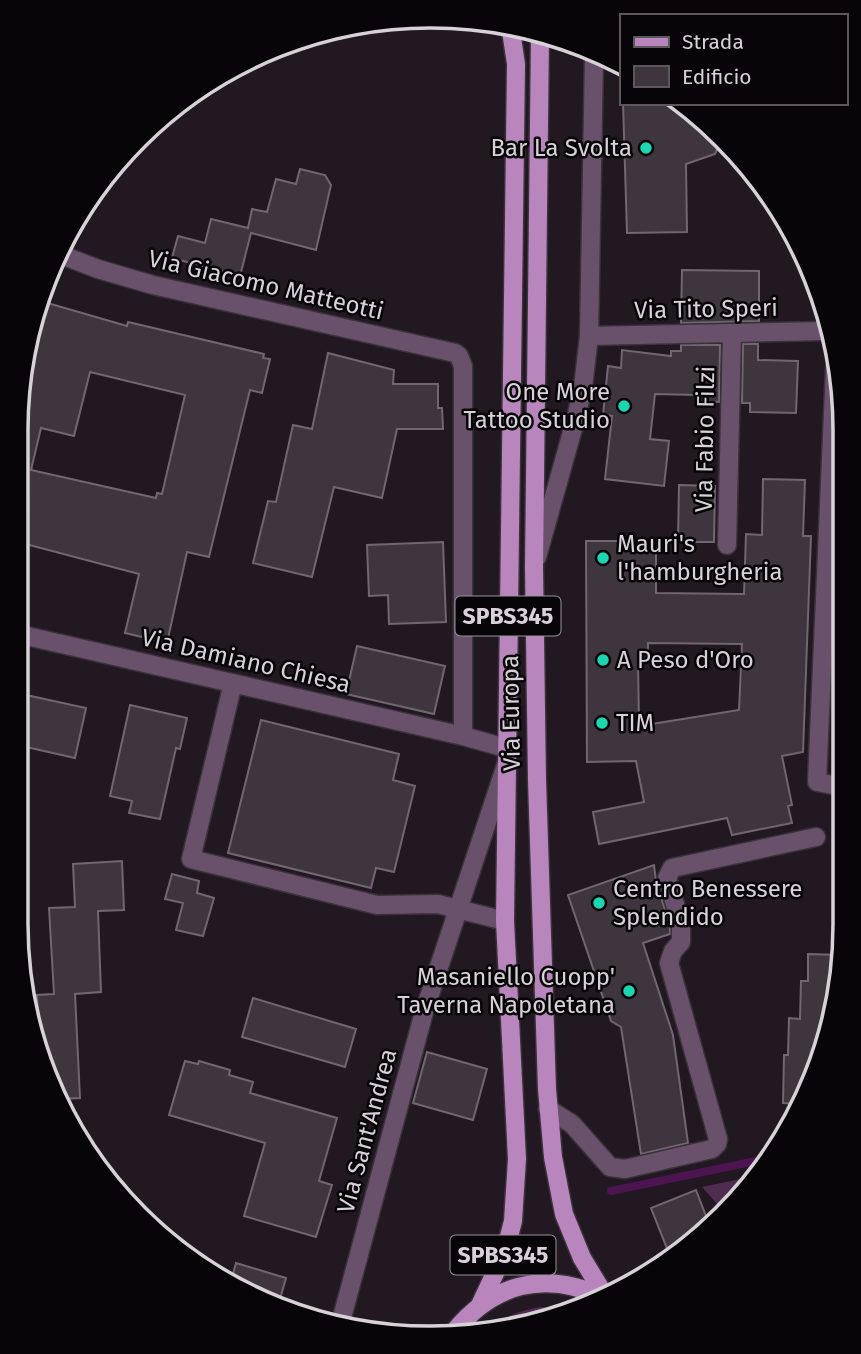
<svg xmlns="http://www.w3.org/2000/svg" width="861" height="1354" viewBox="0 0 861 1354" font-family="'Fira Sans',sans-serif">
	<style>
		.grass { fill: #4e2d51 }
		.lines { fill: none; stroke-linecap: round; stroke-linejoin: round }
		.stream { stroke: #4c1451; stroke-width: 8 }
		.building { fill: #3e353f; stroke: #716671; stroke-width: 2; fill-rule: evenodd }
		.minor-casing { stroke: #3a323b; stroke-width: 21 }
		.major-casing { stroke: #3a323b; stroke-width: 21 }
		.minor { stroke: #6a516b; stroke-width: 18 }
		.major { stroke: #b985bd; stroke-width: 18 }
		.poi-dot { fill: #1cd5b1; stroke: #080508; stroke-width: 2.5 }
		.labels { text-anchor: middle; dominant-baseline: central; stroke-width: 5; stroke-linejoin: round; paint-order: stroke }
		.shield { fill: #080508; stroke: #99949a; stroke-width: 2 }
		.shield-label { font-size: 23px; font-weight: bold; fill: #d7d1d8 }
		.poi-label { font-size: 24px; fill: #d7d1d8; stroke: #080508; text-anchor: start }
		.street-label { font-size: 24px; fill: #d7d1d8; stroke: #080508 }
		.rim { fill: none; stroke: #d7d1d8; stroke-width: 3.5 }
	</style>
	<rect width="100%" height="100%" fill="#211821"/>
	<path class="grass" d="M755,1176l-12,21 -19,15 -22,-25z
		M541,1307l31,3 -35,14 -48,5c15,-13 33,-19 52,-22z"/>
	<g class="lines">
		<path class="stream" d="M611,1191l155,-32"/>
	</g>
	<path class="building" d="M623,103h54l27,15 17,23 -6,13 -29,10 1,68 -60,1z
		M300,169l25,6 6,10 -15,65 -65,-17 -11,43 -68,-18 6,-22 27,7 6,-24 37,9 4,-19 15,3 9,-33 20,5z
		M682,270l77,1v50l-78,2z
		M44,302l83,24 1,-4 136,32 -1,4 7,1 -8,34 -12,-3 -41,167 -22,-5 -20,91 -42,-10 14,-59 -121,-32 1,-155zM90,372l95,23 -23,99 -5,-1 -1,5 -125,-28 10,-42 33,8z
		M743,344h15v16l40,1 -2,52 -46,-1v-9h-8z
		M681,345h39l-1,57 -22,-1v-6l-42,-1 -5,45 19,2 -5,45 -59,-7 7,-63 -9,-1 5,-49 13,2 1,-18 49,6v-5h10z
		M328,353l66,17 -1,14h45v24h4l1,21h-46l-15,69 -48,-11 -22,90 -59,-14 15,-62 8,1 17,-77 19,4z
		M763,479l42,1 -2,56h8l-8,216 -21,4 10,49 -4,1 4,17 -60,12 -5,-17 -128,26 -6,-32 51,-10 -8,-41 -49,1 -1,-221h44v9h26v43l88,1 2,-60 16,1zM648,643l94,1 -3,66 -100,16 -1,-67h10z
		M679,485l36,1 -1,56h-36z
		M443,542l3,80 -57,2 -1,-29 -19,1 -2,-51z
		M357,646l88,20 -11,48 -88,-20z
		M17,693l69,15 -11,50 -58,-13z
		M130,705l57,13 -7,31 -4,-1 -16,71 -31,-6 3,-12 -22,-5z
		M261,720l138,34 -6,26 22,6 -21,86 -18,-4 -5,20 -143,-35z
		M122,861l2,49 -26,1 3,81 -26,2 5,104 -21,1 -19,-37 -3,-67 17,-1 -5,-86 26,-1 -2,-43z
		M654,865l2,16 14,45v8l-27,9 30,92 15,108 -47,11 -20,-127 -10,-6 -43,-126z
		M172,874l27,7 -2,12 17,5 -11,38 -27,-6 7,-27 -18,-4z
		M808,954l34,1v22l-28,106 -14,21 -17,-1 1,-48h4l1,-37 11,1 1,-38h7z
		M253,998l103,31 -11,38 -103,-30z
		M427,1052l60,17 -14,51 -60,-17z
		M185,1061l13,3 1,-3 31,9 -1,5 24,7 -3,11 87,25 -18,63 13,4 -16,52 -72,-21 21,-73 -96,-28z
		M696,1190l13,34 -39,32 -19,-48z
		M236,1263l50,15 -8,28 -47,-25z"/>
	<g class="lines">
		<g class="minor-casing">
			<path id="minor" d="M59,254l39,15 55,16 302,68 4,3 4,10v370l43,12
				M589,336l236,-5
				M835,368l-18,414 26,5
				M727,545l5,-212
				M537,557l39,-139 7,-31 6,-51 5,-280
				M18,634l445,102
				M233,683l-42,176 186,46 61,-1 67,17
				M548,1109l24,15 38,43 15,2 87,-20 5,-5 1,-5 -49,-176 4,-12 8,-9v-18l-14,-46 5,-10 144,-31
				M340,1325l84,-313 82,-247"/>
		</g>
		<g class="major-casing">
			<path id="major" d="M540,35l-6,532 3,213 10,309 6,68 11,57 18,44 23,38
				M480,1305l25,-53 8,-31 4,-62 -12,-238 11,-857 -5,-33
				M453,1333c40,-50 92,-63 150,-36"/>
		</g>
		<use href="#minor" class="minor"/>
		<use href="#major" class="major"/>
	</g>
	<g class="poi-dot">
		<circle cx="646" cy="148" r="7"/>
		<circle cx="624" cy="406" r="7"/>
		<circle cx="603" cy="558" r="7"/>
		<circle cx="603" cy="660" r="7"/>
		<circle cx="602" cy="723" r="7"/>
		<circle cx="599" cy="903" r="7"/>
		<circle cx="629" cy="991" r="7"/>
	</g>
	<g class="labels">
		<g class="shield">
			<rect x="455.5" y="596.5" width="105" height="39" rx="5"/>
			<rect x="450.5" y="1235.5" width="105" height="39" rx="5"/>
		</g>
		<g class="shield-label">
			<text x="508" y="616">SPBS345</text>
			<text x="503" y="1255">SPBS345</text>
		</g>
		<g class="poi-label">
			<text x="632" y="148" text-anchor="end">Bar La Svolta</text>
			<text x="610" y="392" text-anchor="end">One More<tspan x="610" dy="28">Tattoo Studio</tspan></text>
			<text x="617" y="544">Mauri's<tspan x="617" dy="28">l'hamburgheria</tspan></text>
			<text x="617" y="660">A Peso d'Oro</text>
			<text x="616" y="723">TIM</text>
			<text x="613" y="889">Centro Benessere<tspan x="613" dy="28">Splendido</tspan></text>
			<text x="615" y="977" text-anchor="end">Masaniello Cuopp'<tspan x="615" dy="28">Taverna Napoletana</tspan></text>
		</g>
		<g class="street-label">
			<text transform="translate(266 285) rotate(13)">Via Giacomo Matteotti</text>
			<text transform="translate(706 309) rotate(-1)">Via Tito Speri</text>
			<text transform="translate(705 439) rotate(-89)">Via Fabio Filzi</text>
			<text transform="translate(246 661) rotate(13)">Via Damiano Chiesa</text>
			<text transform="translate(511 713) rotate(-91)">Via Europa</text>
			<text transform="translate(367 1131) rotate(-75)">Via Sant'Andrea</text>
		</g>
	</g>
	<path d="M0 0H861V1354H0ZM430 28H431A402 402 0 0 1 833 430V924A402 402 0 0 1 431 1326H430A402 402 0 0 1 28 924V430A402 402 0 0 1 430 28Z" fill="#080508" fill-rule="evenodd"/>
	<path class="rim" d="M430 28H431A402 402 0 0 1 833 430V924A402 402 0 0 1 431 1326H430A402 402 0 0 1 28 924V430A402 402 0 0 1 430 28Z"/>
	<rect x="620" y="14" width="228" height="91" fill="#080508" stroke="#5b575b" stroke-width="2"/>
	<rect x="634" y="37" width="35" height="10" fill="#b985bd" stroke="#5b575b" stroke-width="2"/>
	<text x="682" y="49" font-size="21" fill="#d7d1d8">Strada</text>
	<rect x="634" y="66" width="35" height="21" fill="#3e353f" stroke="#5b575b" stroke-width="2"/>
	<text x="682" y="84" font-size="21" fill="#d7d1d8">Edificio</text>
</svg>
